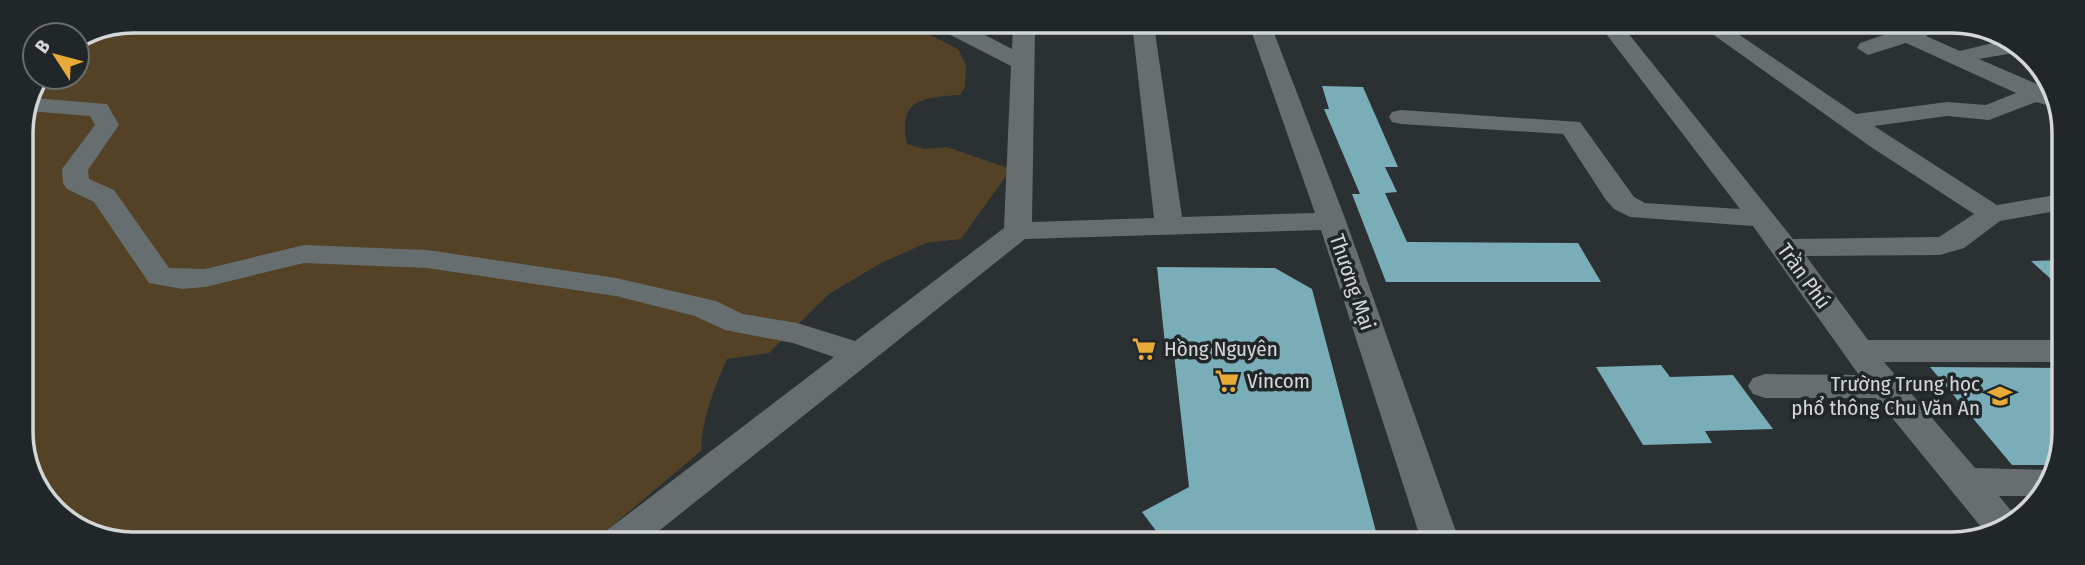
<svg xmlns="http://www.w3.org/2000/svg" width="2085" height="565" viewBox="0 0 2085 565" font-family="'Fira Sans Condensed',sans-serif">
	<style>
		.green { fill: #534226 }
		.building { fill: #79adb8 }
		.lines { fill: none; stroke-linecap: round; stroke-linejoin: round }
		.minor { fill: #676e6f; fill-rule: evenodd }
		.labels { text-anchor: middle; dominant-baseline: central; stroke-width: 7; stroke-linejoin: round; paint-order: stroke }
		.street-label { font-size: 21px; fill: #d4d7d8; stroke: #212728 }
		.poi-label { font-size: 21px; fill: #d4d7d8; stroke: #212728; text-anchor: start }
		.rim { fill: none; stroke: #d4d7d8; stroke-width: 3.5 }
	</style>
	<rect width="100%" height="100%" fill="#2b3132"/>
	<path class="green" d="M133,21l688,1 7,9 88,-3 42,21 8,16 -1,22 -5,8c-36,2 -63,4 -53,49l17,5 23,-2 64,22 -50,70 -35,4 -45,20 -52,31 -60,59 -42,6c-13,29 -25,60 -26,92l-108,91h-482l-57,-31 -31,-57 -2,-328 22,-49h34v-33z"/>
	<path class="building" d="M1322,86l41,1 35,80h-13l12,25 -12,1 22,49 171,1 23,39h-215l-34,-88h8l-36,-85h5z
		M2062,260v29l-31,-28z
		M1157,267l118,1 37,21 67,254h-214l-23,-31 47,-25 -15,-133h-8z
		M1661,365l9,12 63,-2 40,54 -68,2 7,12 -69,2 -47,-78z
		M1930,367l132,1v86l-7,11h-43z"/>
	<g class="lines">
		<path class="minor" d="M829,22h39c-8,10 -31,10 -39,0z
			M932,22h28l52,27 1,-27 607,1 173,216 146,-2 35,-23 -103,-67 -174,-124h25l134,91 91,-12 39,3 30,-12 -110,-50 -38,12 -11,-7 3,-5 59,-20h29l-22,13 34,15 45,-11 20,11 -46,8 67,29 15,21 -25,-7 -47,18 -42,-4 -73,10 123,79 65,-11v16l-62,11 -36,27 -24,7 -134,1 62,84h194v22h-178l91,106 77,2 -14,26h-39l19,23 -32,14 -110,-135h-111l-12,-4 -5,-8 5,-8 12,-4 94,1 -106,-149 -123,-9 -16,-8 -8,-9 -43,-66 -162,-10 -9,-2 -3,-5 3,-5 9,-2 179,12 54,75 11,6 95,6 -136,-178 -330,2 72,188 114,322h-38l-101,-313 -296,9 -380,303h-45l6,-11 228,-174 -41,-14 -68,-13 -30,-14 -79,-20 -189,-28 -123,-5 -99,24 -23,2 -33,-6 -55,-81 -27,-13 -4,-6 -1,-14 33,-44 -5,-9 -62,-5 6,-13 73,6 12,21 -31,45 1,9 25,11 55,78 36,1 99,-24 123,5 189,28 100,23 27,13 54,9 58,18 149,-113 7,-162 -76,-39zM1035,31l98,1 21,186 -122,4zM1155,32l97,1 63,180 -133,4z"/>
	</g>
	<defs>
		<g id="supermarket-bare" transform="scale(1.89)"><path d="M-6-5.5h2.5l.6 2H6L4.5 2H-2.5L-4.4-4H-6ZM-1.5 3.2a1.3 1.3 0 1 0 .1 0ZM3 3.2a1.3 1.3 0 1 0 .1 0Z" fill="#e8ab37" stroke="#212728" stroke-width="2.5" paint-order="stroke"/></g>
		<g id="school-bare" transform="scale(1.89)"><path d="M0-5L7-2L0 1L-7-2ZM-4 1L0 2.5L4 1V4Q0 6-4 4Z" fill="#e8ab37" stroke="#212728" stroke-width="2.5" paint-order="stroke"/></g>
	</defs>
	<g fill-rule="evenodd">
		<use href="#supermarket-bare" x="1144" y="349"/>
		<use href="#supermarket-bare" x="1227" y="381"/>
		<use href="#school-bare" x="2000" y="396"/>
	</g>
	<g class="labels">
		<g class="street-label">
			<text transform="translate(1804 276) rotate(54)">Trần Phú</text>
			<text transform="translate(1352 282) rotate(71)">Thương Mại</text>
		</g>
		<g class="poi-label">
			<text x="1164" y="349">Hồng Nguyên</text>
			<text x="1247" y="381">Vincom</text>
			<text x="1980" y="384" text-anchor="end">Trường Trung học<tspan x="1980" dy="24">phổ thông Chu Văn An</tspan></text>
		</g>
	</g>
	<path d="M0 0H2085V565H0ZM133 33H1952A100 100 0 0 1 2052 133V432A100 100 0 0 1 1952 532H133A100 100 0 0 1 33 432V133A100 100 0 0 1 133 33Z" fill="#212728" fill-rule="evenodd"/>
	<path class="rim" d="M133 33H1952A100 100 0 0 1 2052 133V432A100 100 0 0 1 1952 532H133A100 100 0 0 1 33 432V133A100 100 0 0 1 133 33Z"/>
	<g transform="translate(56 56) rotate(306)"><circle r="33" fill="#212728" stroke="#696d6e" stroke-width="2"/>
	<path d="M0-5L12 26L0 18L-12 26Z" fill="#e8ab37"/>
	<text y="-10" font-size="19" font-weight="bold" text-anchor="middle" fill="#d4d7d8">B</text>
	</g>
</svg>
